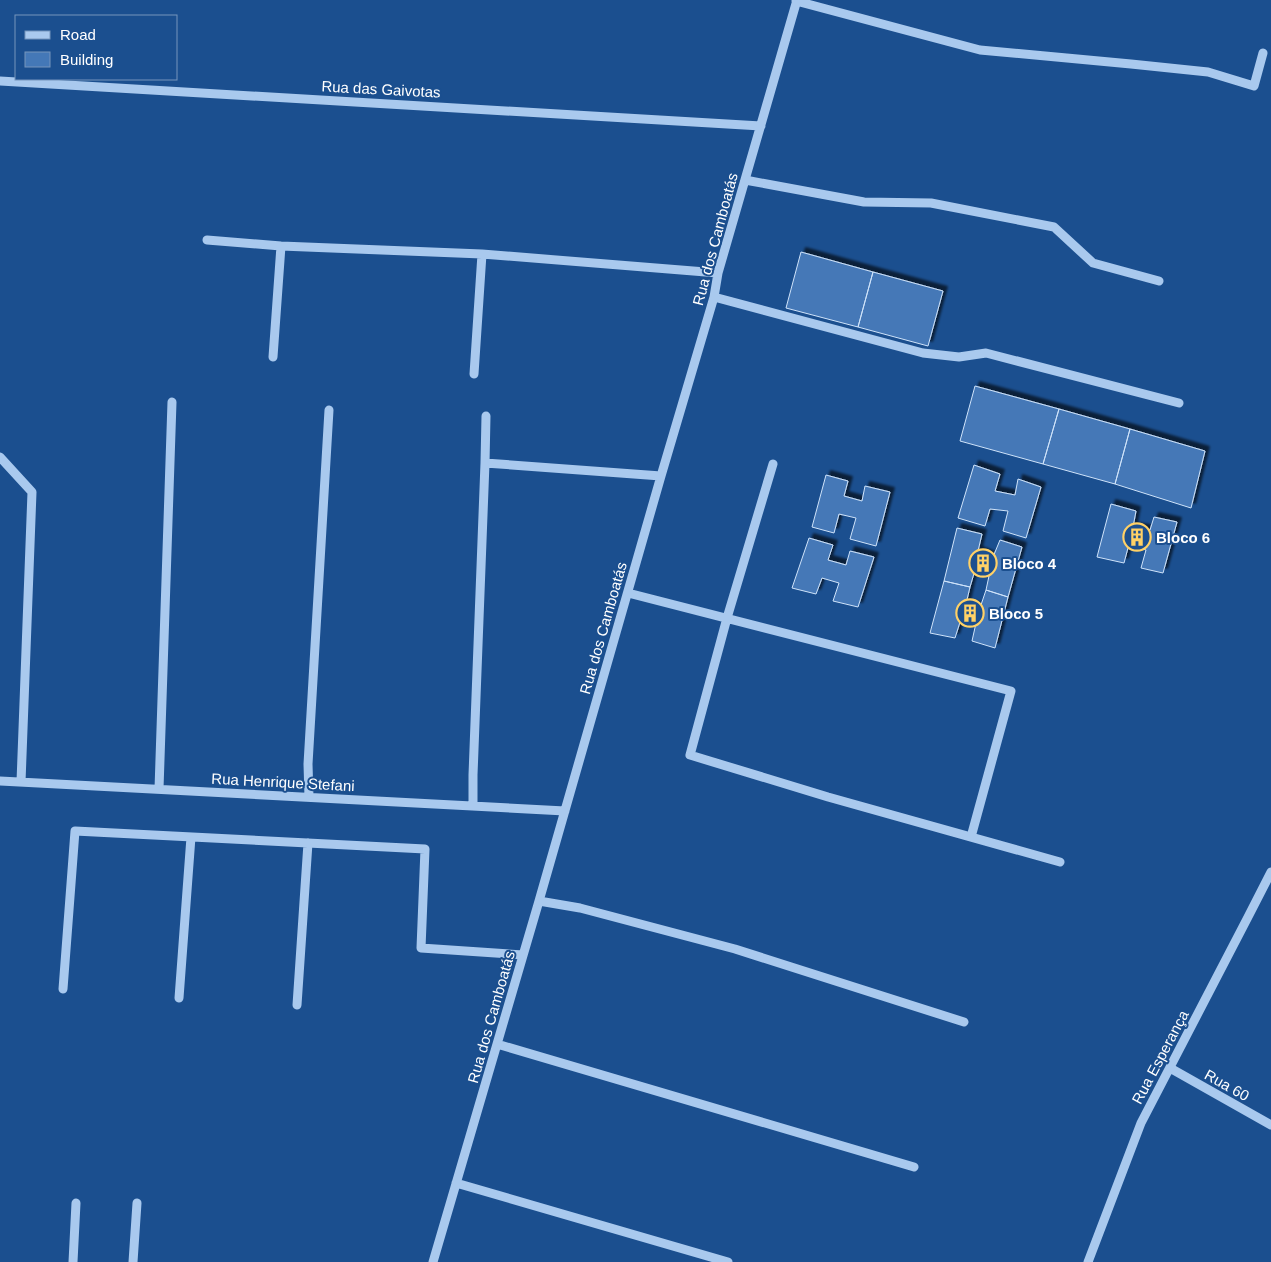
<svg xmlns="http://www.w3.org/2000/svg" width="1271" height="1262" viewBox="0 0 1271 1262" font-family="Arial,sans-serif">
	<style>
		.building { fill: #4478b7; stroke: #cfe3fa; filter: url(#shadow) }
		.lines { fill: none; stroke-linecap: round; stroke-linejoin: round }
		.minor { stroke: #a9c9ee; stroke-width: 9 }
		.labels { text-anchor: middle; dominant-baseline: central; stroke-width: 4; stroke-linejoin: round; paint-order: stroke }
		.street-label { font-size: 15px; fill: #fff; stroke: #1b4f8f }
		.poi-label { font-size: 15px; font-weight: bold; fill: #fff; stroke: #1b4f8f; text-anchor: start }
	</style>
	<defs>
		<filter id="shadow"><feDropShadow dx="4.5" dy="-4.5" stdDeviation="1" flood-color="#0009"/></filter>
	</defs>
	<rect width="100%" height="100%" fill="#1b4f8f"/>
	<path class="building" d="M801,252l72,20 -15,55 -72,-19z
		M873,272l70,19 -15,55 -70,-19z
		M975,386l84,23 -16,55 -83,-23z
		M1059,409l71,20 -15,55 -72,-20z
		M1130,429l75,22 -14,57 -76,-24z
		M974,465l26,9 -5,17 20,4 3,-16 23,8 -15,51 -23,-7 5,-20 -18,-2 -5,17 -27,-8z
		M826,475l22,6 -4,15 18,5 3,-15 25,6 -14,54 -26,-7 6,-21 -17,-4 -5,19 -22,-6z
		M1111,504l25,7 -3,16 17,3 4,-13 23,5 -14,51 -22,-5 5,-18 -17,-6 -5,19 -27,-6z
		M957,528l25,6 -4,17 15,6 7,-17 22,7 -14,50 -22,-7 3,-14 -14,-6 -5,17 -26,-6z
		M809,538l24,7 -5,15 18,5 4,-14 24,6 -16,50 -25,-6 6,-18 -17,-5 -6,16 -24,-6z
		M944,581l26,6 -4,17 14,4 6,-18 22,7 -13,51 -23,-7 4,-18 -15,-4 -6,19 -25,-5z"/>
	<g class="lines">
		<path class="minor" d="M796,1l184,49 151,14 77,8 46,14 9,-33
			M0,81l761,45
			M745,180l119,22 67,1 123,24 39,36 66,18
			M207,240l74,6 201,8 236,19
			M714,297l209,56 36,4 27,-4 193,50
			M273,357l8,-111
			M474,374l8,-120
			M0,457l32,35 -11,290
			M485,463l176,13
			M773,464l-46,154 -37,137 138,42 232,65
			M628,593l383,98 -40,146
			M0,781l565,30
			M159,789l13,-387
			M309,797l-1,-33 21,-354
			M473,806v-31l12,-312 1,-47
			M539,901l41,7 155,41 229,73
			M63,989l12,-158 350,18 -4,99 102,7
			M179,998l12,-161
			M297,1005l11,-162
			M497,1044l417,123
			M1170,1068l101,57
			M456,1183l272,79
			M73,1262l3,-59
			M133,1262l4,-59
			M433,1262l106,-361 122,-425 53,-179 4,-24 79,-273
			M1088,1262l53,-139 107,-206 23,-45"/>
	</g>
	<defs>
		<g id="building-ring" transform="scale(1.4375)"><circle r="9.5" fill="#1b4f8f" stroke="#ffd166" stroke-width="1.5"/><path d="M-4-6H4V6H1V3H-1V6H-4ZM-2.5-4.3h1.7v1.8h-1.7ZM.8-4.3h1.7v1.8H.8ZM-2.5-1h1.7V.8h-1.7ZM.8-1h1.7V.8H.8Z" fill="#ffd166"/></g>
	</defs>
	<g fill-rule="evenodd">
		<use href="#building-ring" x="1137" y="537"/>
		<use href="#building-ring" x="983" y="563"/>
		<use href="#building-ring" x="970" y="613"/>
	</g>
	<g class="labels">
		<g class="street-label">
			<text transform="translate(381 89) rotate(3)">Rua das Gaivotas</text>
			<text transform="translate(715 239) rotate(-75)">Rua dos Camboatás</text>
			<text transform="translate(603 628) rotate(-74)">Rua dos Camboatás</text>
			<text transform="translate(283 782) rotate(3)">Rua Henrique Stefani</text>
			<text transform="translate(491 1017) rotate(-74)">Rua dos Camboatás</text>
			<text transform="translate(1160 1057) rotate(-62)">Rua Esperança</text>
			<text transform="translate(1227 1085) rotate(29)">Rua 60</text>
		</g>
		<g class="poi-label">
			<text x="1156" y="537">Bloco 6</text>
			<text x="1002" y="563">Bloco 4</text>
			<text x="989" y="613">Bloco 5</text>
		</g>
	</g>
	<rect x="15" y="15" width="162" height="65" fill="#1b4f8f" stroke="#7695bc"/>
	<rect x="25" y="31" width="25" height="8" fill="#a9c9ee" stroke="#7695bc"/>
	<text x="60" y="40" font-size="15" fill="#ffffff">Road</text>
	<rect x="25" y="52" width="25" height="15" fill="#4478b7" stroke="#7695bc"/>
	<text x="60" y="65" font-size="15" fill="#ffffff">Building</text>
</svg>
